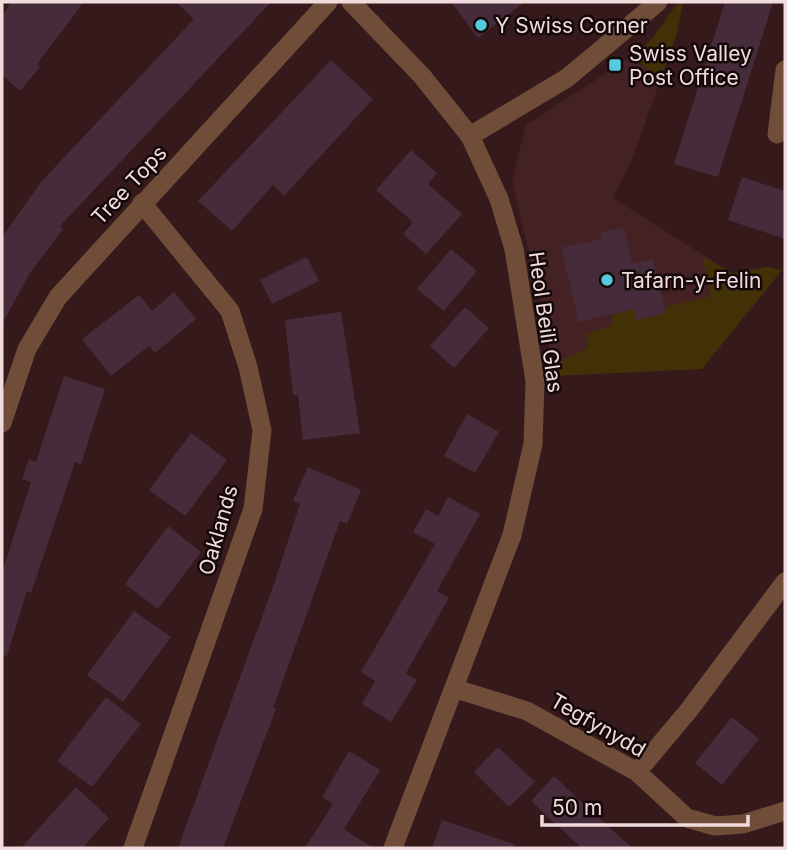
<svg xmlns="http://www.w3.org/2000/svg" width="787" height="850" viewBox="0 0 787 850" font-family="Inter,sans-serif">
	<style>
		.built { fill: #442123 }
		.green { fill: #423007 }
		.building { fill: #462c3b }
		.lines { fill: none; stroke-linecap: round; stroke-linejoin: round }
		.minor { stroke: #704d39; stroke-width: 19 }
		.poi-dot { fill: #55cadf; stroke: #140809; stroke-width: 2.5 }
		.labels { text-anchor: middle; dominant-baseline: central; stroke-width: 5; stroke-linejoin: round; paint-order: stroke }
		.poi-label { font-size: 21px; fill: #f0dcdd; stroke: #140809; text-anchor: start }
		.street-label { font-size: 21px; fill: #f0dcdd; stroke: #140809 }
	</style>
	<rect width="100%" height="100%" fill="#35191b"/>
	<path class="built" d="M631,57l30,21 -29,82 -19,38 119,75 35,-6 15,3 -80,99 -149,7 -7,-52 -34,-143 14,-56z"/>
	<path class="green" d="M678,2h5l-6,31 -16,45 -30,-21 21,-18z
		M702,256l30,17 35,-6 15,3 -80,99 -149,7 8,-15 27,-13 -2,-14 27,-9 -2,-11 23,-5 3,11 29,-7 -1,-6 46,-11z"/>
	<path class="building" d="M12,2h72l-47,62 3,3 -20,24 -18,-16v-60z
		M176,2h95l-211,224 3,3 -33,44 -28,51v-87l39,-55 153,-163z
		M451,2h74l-47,36z
		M725,2h48l-55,175 -44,-13z
		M331,60l42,39 -89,97 -11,-11 -41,46 -34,-30z
		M411,150l26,23 -9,11 34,30 -36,40 -23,-20 10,-12 -37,-32z
		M742,177l43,14v48l-57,-19z
		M624,227l8,37 21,-5 13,54 -30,7 -2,-11 -55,13 -18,-74 40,-9 -1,-6z
		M451,249l26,22 -33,40 -27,-22z
		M307,257l12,24 -47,23 -12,-24z
		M174,292l22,27 -41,34 -6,-7 -38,30 -29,-37 57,-44 13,16z
		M465,307l24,21 -35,40 -24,-22z
		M341,312l19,121 -57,7 -5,-45h-5l-8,-75z
		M64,376l41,13 -24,75 -6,-2 -44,131 -4,-2 -20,65 -5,-1v-82l29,-91 -9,-3 7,-20 7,3z
		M467,414l32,18 -24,41 -31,-17z
		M191,433l36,27 -42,56 -36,-26z
		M308,467l53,23 -14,34 -7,-3 -67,187 3,1 -53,139h-45l96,-264 26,-80 -7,-3z
		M448,497l32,17 -43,77 12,7 -43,75 11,7 -26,42 -29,-18 13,-23 -14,-9 74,-128 -22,-12 13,-23 12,7z
		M168,526l33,26 -43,57 -33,-25z
		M134,611l37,26 -48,65 -36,-27z
		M106,697l35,27 -49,63 -35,-26z
		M732,717l27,22 -37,46 -27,-22z
		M498,747l37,35 -26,25 -35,-35z
		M349,751l31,19 -36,59 29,19h-68l28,-44 -11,-7z
		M554,776l21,20 57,52h-50l-30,-27 -21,-20z
		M76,787l33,31 -24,27 -3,3h-61z
		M442,820l72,24 -1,4h-81z"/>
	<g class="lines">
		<path class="minor" d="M351,2l71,74 48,60 29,63 15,50 21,132 -2,63 -21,91 -119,313
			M777,134l8,-64
			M470,136l97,-58 91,-76
			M2,423l25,-74 31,-52 270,-295
			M456,689l71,22 110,61 50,46 28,8 28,-2 42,-13
			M637,772l52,-62 96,-128
			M133,848l120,-339 9,-79 -14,-63 -18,-56 -88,-108"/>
	</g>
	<g class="poi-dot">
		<circle cx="481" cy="25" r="7"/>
		<rect x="608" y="58" width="14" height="14" rx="3.5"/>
		<circle cx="607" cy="280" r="7"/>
	</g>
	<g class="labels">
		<g class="poi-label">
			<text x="495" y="25">Y Swiss Corner</text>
			<text x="629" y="53">Swiss Valley<tspan x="629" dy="24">Post Office</tspan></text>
			<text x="621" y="280">Tafarn-y-Felin</text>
		</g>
		<g class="street-label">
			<text transform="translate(129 185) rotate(-47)">Tree Tops</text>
			<text transform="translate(546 322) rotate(82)">Heol Beili Glas</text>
			<text transform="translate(218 530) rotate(-74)">Oaklands</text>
			<text transform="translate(598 725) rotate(30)">Tegfynydd</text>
		</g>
	</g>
	<rect width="787" height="850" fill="none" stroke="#f0dcdd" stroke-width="7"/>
	<path d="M542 815v10h206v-10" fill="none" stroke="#f0dcdd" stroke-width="3.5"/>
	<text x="552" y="815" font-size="21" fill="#f0dcdd" stroke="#140809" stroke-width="5" paint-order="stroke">50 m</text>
</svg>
